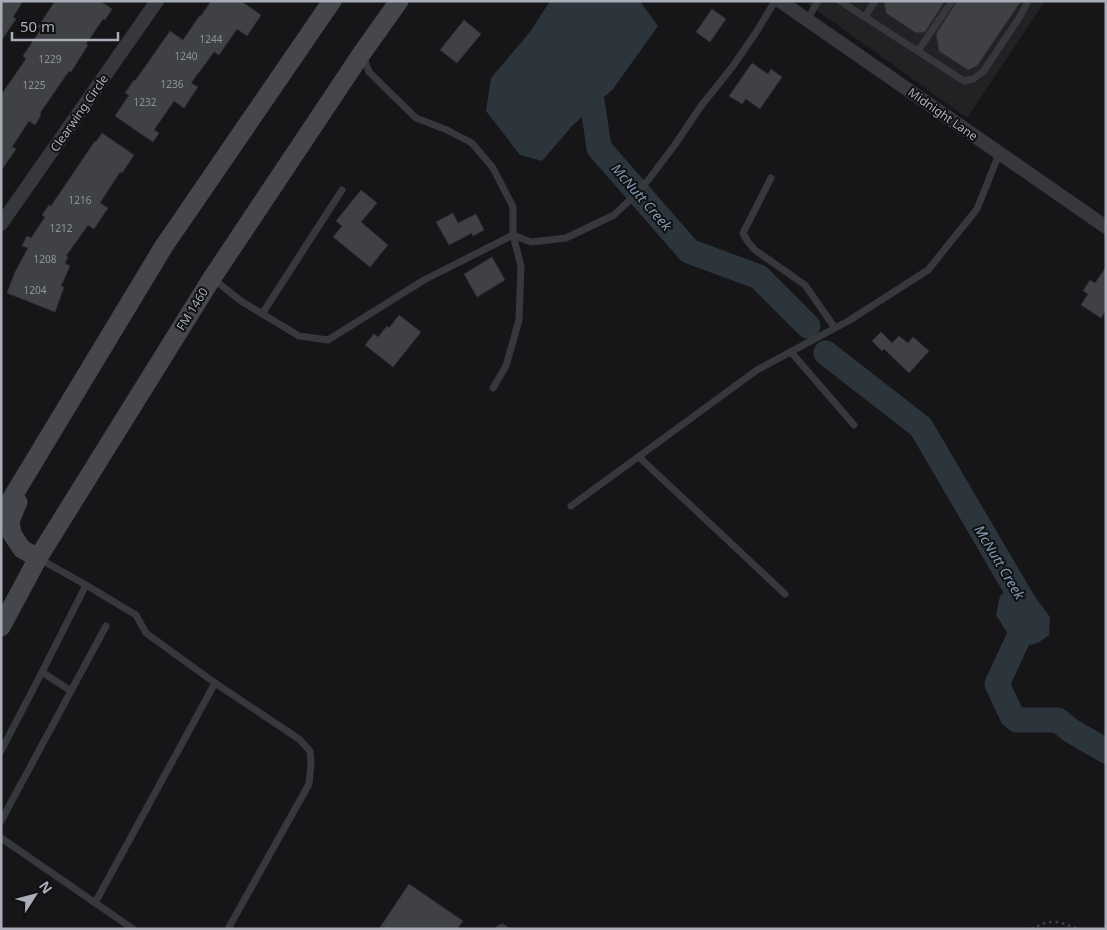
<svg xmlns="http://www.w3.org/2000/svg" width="1107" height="930" viewBox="0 0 1107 930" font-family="'Noto Sans',sans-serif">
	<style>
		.built { fill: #222225 }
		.water { fill: #2c353c }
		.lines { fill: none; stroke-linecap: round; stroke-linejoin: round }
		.river { stroke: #2c353c; stroke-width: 25 }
		.building { fill: #404145; stroke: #303034 }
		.path { stroke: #3d3f44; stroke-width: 2.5; stroke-dasharray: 2.5 4; stroke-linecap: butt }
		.lane { stroke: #37383d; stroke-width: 7 }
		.street { stroke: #37383d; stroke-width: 14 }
		.secondary { stroke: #45474d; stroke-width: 19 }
		.labels { text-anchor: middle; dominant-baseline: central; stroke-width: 4; stroke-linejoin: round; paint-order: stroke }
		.number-label { font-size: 10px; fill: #8e929b }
		.street-label { font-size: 12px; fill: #a8adb8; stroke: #111113 }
		.water-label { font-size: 14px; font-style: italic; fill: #7f9bb3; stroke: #111113 }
	</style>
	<rect width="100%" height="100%" fill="#161618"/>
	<path class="built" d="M804,1h241l-78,117z"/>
	<path class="water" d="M550,1h90l18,25 -45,63 -41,37 -30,35 -22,-6 -34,-44 5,-33 39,-46z
		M1015,584l18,10 17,23 -1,18 -11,8 -21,5 -21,-33 4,-19z"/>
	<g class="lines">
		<path class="river" d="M586,75l7,32 6,41 90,103 70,26 49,49
			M826,353l95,74 109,186 -33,71 15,32 5,4h41l12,10 36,21"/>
	</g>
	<path class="building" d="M1,1h22l-10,16 3,2 -15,22z
		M55,1h45l12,8 -7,11 -2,-1 -17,25 2,1 -17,27 -2,-1 -29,42 1,2 -6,10 -6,-4 -17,26 4,2 -15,22v-76l25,-36 -3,-3 18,-27 -3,-2z
		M211,1h30l20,14 -14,21 -10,-7 -18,26 -5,-3 -23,31 7,4 -14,21 -10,-7 -20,29 5,3 -6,9 -38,-26 14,-21 -4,-2 9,-13 1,1 35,-50 13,9 17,-25 1,1z
		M884,1h61l-20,31 -9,1 -30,-20z
		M957,1h64l-44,65 -9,4 -29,-19 -3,-17z
		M712,9l14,10 -16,23 -14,-10z
		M464,20l17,14 -24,29 -17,-13z
		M752,63l16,11 3,-5 11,8 -22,32 -14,-10 -4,5 -13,-8z
		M102,133l32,22 -12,18 -2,-1 -20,31 8,5 -14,21 -6,-4 -22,31 2,1 -3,6 5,3 -9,20 3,1 -9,25 -48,-19 8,-21 13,-24 -6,-2 5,-10 4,2 14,-21 -3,-2 7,-10 2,1 44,-65 1,1z
		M361,190l16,13 -16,19 27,23 -18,22 -37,-30 9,-11 -6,-5z
		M453,213l5,10 18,-9 8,16 -11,6 -1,-3 -23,12 -13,-23z
		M492,257l13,23 -28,17 -13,-23z
		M1106,267v43l-5,8 -20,-13 7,-11 -5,-3 7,-11 5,3z
		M399,315l22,17 -28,35 -28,-22 9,-11 4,3 9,-11 2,2z
		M881,332l11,11 7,-7 9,7 5,-6 16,14 -20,22 -25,-24 -2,2 -10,-10z
		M409,884l54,37 -6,8h-78z"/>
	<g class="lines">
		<path class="path" d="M1031,929l16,-7h12l20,7"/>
		<path class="lane" d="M840,1l124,80 9,-2 10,-7 38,-57 7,-14
			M865,17l10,-16
			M807,20l11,-19
			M918,51l34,-50
			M363,55l6,17 47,46 31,12 25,13 21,25 20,39v28l8,31 -2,54 -13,46 -13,22
			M771,178l-28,55 5,9 7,8 50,35 30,43
			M212,278l29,23 58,35 29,4 96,-60 89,-45 18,7 35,-4 48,-23 19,-18 16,-18 25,-33 27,-40 32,-40 22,-32 20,-33
			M262,314l80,-124
			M791,352l63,73
			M639,457l146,137
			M571,506l186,-136 93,-50 78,-50 49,-61 22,-55
			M86,585l50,30 10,18 69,50 84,56 11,12 1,12 -2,21 -81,145
			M42,672l29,19
			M1,751l41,-79 44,-87 -48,-27
			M1,821l105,-195
			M1,838l132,91
			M95,903l120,-220
			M499,929l3,-2 3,2"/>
		<path class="street" d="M780,1l326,226
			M1,224l156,-223"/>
		<path class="secondary" d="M18,502l-8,19 2,13 10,15 16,9
			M1,516l163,-270 168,-245
			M1,627l37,-69 174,-280 150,-225 37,-52"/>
	</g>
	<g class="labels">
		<g class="number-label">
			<text x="211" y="39">1244</text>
			<text x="186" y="56">1240</text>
			<text x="50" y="59">1229</text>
			<text x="172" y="84">1236</text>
			<text x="34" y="85">1225</text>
			<text x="145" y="102">1232</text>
			<text x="80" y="200">1216</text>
			<text x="61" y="228">1212</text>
			<text x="45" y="259">1208</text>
			<text x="35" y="290">1204</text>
		</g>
		<g class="street-label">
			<text transform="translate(79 113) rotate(-55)">Clearwing Circle</text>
			<text transform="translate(943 114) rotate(35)">Midnight Lane</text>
			<text transform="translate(192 309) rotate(-58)">FM 1460</text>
		</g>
		<g class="water-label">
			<text transform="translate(642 197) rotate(49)">McNutt Creek</text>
			<text transform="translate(1000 562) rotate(59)">McNutt Creek</text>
		</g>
	</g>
	<rect width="1107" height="930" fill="none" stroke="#a8adb8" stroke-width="5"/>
	<g transform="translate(35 895) rotate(54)" stroke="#111113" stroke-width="4" paint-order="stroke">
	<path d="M0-4L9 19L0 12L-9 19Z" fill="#a8adb8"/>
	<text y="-8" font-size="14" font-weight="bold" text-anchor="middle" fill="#a8adb8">N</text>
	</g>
	<path d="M12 32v8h106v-8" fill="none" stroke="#a8adb8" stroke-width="2.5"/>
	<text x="20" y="32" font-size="15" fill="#a8adb8" stroke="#111113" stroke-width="4" paint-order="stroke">50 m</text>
</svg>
